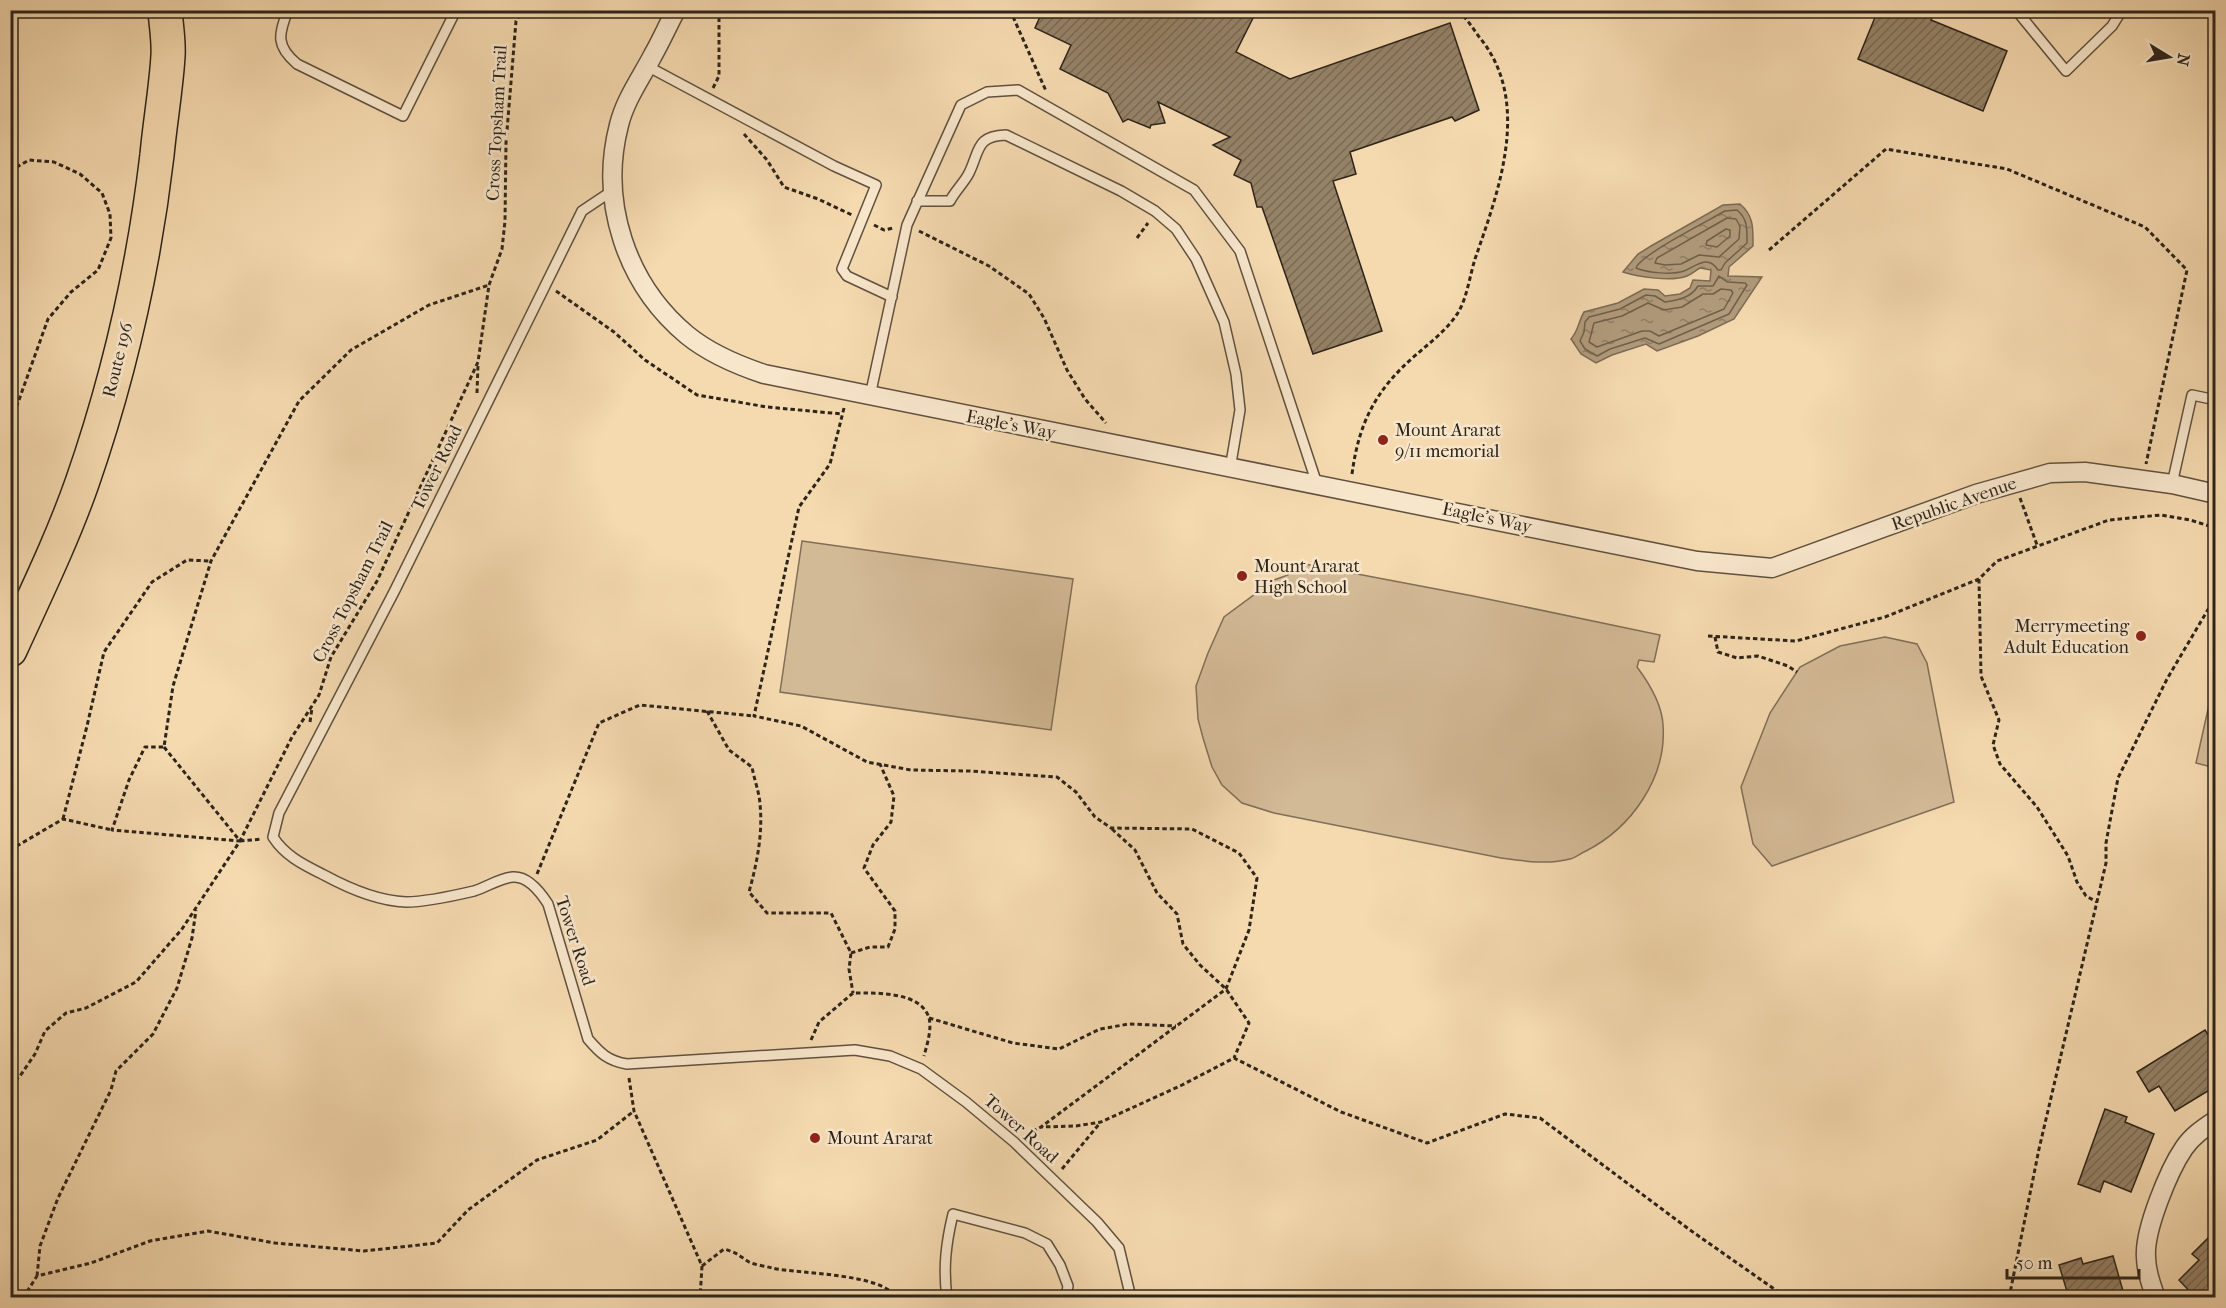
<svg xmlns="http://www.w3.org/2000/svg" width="2226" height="1308" viewBox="0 0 2226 1308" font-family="'IM FELL French Canon',serif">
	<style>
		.garden { fill: #d3ba96; stroke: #806f58; stroke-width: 1.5 }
		.water { fill: url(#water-ripples); stroke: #7c6b55; stroke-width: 1.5 }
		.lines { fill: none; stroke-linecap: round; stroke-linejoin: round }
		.shore { stroke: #6f604b; stroke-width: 1.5 }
		.building { fill: url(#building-hatch); stroke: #2d241a; stroke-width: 1.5 }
		.lane-casing { stroke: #5f513f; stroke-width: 12 }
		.street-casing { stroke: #5f513f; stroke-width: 21 }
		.highway-casing { stroke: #2d241a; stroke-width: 36 }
		.path { stroke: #2d241a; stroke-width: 3; stroke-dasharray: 4.5 3; stroke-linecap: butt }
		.lane { stroke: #f8e6cb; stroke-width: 9 }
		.street { stroke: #f8e6cb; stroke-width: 18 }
		.highway { stroke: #f5d9af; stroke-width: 33 }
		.poi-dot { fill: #8f2418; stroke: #f8e6cb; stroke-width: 2 }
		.labels { text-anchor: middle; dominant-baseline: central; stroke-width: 5; stroke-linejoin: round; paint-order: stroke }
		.street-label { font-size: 18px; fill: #2d241a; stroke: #f8e6cb }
		.poi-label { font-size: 18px; fill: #2d241a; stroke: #f8e6cb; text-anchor: start }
	</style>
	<defs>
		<pattern id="water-ripples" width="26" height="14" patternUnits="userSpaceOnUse" patternTransform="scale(1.5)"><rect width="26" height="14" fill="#b19b7c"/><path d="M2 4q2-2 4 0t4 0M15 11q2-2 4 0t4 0" fill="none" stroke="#907e65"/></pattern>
		<pattern id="building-hatch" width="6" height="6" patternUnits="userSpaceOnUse" patternTransform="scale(1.5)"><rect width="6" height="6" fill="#958267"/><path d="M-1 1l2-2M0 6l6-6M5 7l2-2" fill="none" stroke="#7a6a54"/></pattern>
	</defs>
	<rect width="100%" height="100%" fill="#f5d9af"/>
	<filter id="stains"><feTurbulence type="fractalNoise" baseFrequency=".00333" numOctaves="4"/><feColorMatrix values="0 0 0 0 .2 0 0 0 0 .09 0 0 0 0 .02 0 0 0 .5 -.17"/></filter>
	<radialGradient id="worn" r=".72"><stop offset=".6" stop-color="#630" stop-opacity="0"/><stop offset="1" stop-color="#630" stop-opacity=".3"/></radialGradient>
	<path class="garden" d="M802,541l271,38 -22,151 -271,-38z
		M1294,562l179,34 187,39 -6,27 -15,-2 -2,7c12,16 25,37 26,58 4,53 -32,103 -77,126 -5,2 -11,7 -16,8 -22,6 -47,2 -69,-1l-227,-45 -32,-10 -20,-18 -10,-18 -9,-29 -5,-19 -2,-33 12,-33 16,-36 50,-37 14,-5z
		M1885,637l32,7 10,19 27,139 -182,64 -19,-22 -12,-57 29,-74 30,-46 40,-21z
		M2215,678l1,90h-1l-19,-5z"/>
	<path class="water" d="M1740,204c14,12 13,24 13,42l-24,21 -1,9 34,1 -28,42 -36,17 -41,15 -11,-7 -34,11 -16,8 -15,-9 -10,-15c8,-9 7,-17 13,-27l34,-9 26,-14 14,1 7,6 15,-2 10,-6 3,-8 17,1 1,-11 -11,-2c-4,2 -8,6 -13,8 -15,6 -49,1 -64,-4l15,-18 13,-8 72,-41z"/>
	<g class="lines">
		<path class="shore" d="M1737,210c11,9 10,20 10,33l-22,20 -4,7h-3c-10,-16 -22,-4 -34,1 -12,4 -36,2 -48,-3 4,-13 72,-47 89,-57z
			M1727,218l9,1 4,7 -1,13 -20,18 -20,-2 -18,9 -16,1 -10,-2 2,-5z
			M1726,229l4,1v6l-13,11 -11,-2 1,-4z
			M1719,276l8,6 18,1 2,2 -18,29 -70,30 -14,-6 -35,11 -13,7 -12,-7 -5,-8 4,-9 1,-10 4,-5 31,-8 26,-14 9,1 10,6c13,-2 26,-4 33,-16h15z
			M1721,289l10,1 2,3 -9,16 -65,27 -9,-5h-8l-45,16 -8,-5 5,-19 28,-7 26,-13 16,7 18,-3 21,-13h10z"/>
	</g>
	<path class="building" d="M1043,10h194l16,8 -17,34 54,27 160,-56 29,87 -24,11 -3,-4 -102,35 6,22 -23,7 49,150 -69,23 -51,-147h-5l-6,-24 -17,-8 7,-15 -28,-15 17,-8 -72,-35 7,21 -14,2 -1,3 -22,-9 -5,3 -15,-29 -48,-24 11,-24 -36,-17z
		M1878,10h57l-4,10 76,31 -24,60 -125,-52z
		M2205,1030l11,17v39l-41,25 -16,-25 -10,6 -12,-20z
		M2105,1109l22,8 -2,5 29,12 -23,58 -27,-11 -4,11 -22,-8z
		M2216,1230v68h-20l-17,-18 20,-20 -7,-6z
		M2113,1256l12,42h-56l-10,-33 22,-7 2,6z"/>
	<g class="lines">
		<g class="lane-casing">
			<path id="lane" d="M288,10c-10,25 -12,36 9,54l106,52 53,-106
				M2016,10l50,61 46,-45 10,-16
				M647,66l187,100 42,19 -34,84 5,7 45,21
				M612,191l-30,20 -187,379 -116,223 -6,24c12,19 31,28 51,38 24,13 54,26 82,27 18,0 51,-7 68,-11 13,-4 26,-13 39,-14 15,-1 28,16 35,27l40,135c12,14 20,22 39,25l228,-14 35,6 31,13 45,33 48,40 83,80 22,26 12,50
				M917,201h33c5,-10 14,-18 19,-28 11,-23 7,-37 37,-38l115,56 34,20 21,18 20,30 28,63 12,52 4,36 -10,59
				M870,396l37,-171 54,-120 26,-13 31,-2 176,100 46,61 77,233
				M2172,484l20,-89 24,5
				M947,1298c-4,-30 -1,-55 6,-84l72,19 22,11 13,21 8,21 -2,12"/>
		</g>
		<g class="street-casing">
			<path id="street" d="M676,10c-8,15 -15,31 -23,45 -12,23 -28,45 -34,70 -20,77 7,159 68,210 22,18 50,30 77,39l933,187 75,7 204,-74 74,-21 35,-1 87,12 44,10
				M2156,1298c-5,-13 -10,-27 -10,-41 -2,-27 23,-87 38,-109 8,-12 20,-20 32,-28"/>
		</g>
		<g class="highway-casing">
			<path id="highway" d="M10,650c25,-55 52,-110 72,-167 37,-106 62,-217 75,-328 3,-33 9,-66 11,-99 1,-15 -2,-31 -3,-46"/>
		</g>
		<path class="path" d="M1010,10l36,81
			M713,88l6,-12v-66
			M744,134l23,26 17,27 34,12 34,16
			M10,171l19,-11 25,2 26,12 22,19 8,21 1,24 -13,32 -27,22 -23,27 -38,106
			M874,225l10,5 9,-2
			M919,231l70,35 40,28 15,24 23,52 18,29 21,24
			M1137,238l11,-15
			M1769,250l117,-101 121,20 138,58 42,43 -41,194
			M556,291l58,41 31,28 52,35 70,12 75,7
			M477,393l1,-29
			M844,408l-14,56 -31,43 -45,209 47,10 66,36 44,8 58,1 88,6 19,15 19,25 16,11 81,1 47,24 18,25 -8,52 -23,59 -185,138 35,-1 25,-4 81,-37 52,-27 107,54 86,31 78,-29 35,4 150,112 97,68
			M1352,474c7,-53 25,-86 65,-120 15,-13 32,-26 42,-43 8,-14 11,-36 16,-52 24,-69 57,-157 5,-221 -7,-9 -14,-22 -24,-28
			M2020,498l17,47
			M10,517c9,18 9,35 0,53
			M1979,579l2,97 18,44 -6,25 7,19 37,43 31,49 9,26 9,14 11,6
			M1708,636l88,5 89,-24 94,-38 18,-18 112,-41 52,-5 29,5 26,8
			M1715,637l3,15 19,6 21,-2 30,10 9,6
			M707,711l22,39 23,17c2,12 7,24 8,37 3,30 -3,59 -11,88l18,21h64l20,40 -2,16 4,24
			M310,722l2,-14
			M164,747l76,94 -128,-11 17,-50 16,-33h19l9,-61 38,-125 88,-160 52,-51 78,-45 60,-20
			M63,819l24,-93 17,-74 48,-70 35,-22 24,1
			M1112,829l23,21 22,43 20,21 6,30 17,21 26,24 23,34 -15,35
			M240,841l22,-2
			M10,850l53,-31 49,11
			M537,874l62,-151 41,-18 114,11
			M851,953l19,-6h18l7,-18v-18l-31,-43 9,-23 18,-23 3,-26 -14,-32
			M929,1018l84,25 46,6 41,-20 29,-5 47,2
			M811,1040l8,-18 34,-29c22,0 68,-2 76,25 3,11 -2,27 -5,38
			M629,1078l5,33 68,155 -2,32
			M10,1086l10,-10 15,-22 10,-23 21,-18 20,-5 50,-26 46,-53 58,-88 52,-104 27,-42 12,-38 46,-76 101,-219 11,-77 13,-36 3,-28 1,-78 10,-122 7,-11
			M1026,1135l15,-8
			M1062,1169l38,-46
			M702,1266l22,-17c14,4 14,6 25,13 6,3 16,4 23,6 26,6 112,5 124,30
			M37,1276l3,-30 18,-48 53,-108 5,-19 37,-37 24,-46 15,-50 4,-28
			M23,1298l14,-22 54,-13 59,-22 58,-10 67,12 89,8 73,-8 31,-33 69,-50 60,-20 37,-29
			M2009,1298l30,-149 67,-286v-20l12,-65 49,-99 49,-83"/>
		<use href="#lane" class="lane"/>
		<use href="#street" class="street"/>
		<use href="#highway" class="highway"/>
	</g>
	<g class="poi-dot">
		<circle cx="1383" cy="440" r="6"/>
		<circle cx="1242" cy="576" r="6"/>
		<circle cx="2141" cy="636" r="6"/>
		<circle cx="815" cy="1138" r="6"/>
	</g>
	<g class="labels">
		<g class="street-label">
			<text transform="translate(497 123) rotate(-87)">Cross Topsham Trail</text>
			<text transform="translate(118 360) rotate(-76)">Route 196</text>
			<text transform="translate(1011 425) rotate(11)">Eagle's Way</text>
			<text transform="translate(437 468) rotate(-64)">Tower Road</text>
			<text transform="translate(1954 504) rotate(-19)">Republic Avenue</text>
			<text transform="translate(1487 518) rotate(12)">Eagle's Way</text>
			<text transform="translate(353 592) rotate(-63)">Cross Topsham Trail</text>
			<text transform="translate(575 941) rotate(72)">Tower Road</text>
			<text transform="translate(1021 1129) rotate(42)">Tower Road</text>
		</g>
		<g class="poi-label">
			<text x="1395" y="430">Mount Ararat<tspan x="1395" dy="21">9/11 memorial</tspan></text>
			<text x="1254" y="566">Mount Ararat<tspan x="1254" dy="21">High School</tspan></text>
			<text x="2129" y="626" text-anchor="end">Merrymeeting<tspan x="2129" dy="21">Adult Education</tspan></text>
			<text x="827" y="1138">Mount Ararat</text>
		</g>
	</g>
	<rect width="2226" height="1308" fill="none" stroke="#f5d9af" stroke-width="36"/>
	<rect x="12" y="12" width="2202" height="1284" fill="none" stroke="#2d241a" stroke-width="3"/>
	<rect x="18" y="18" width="2190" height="1272" fill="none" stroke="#2d241a" stroke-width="1.5"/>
	<g transform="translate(2169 57) rotate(101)" stroke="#f8e6cb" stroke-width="4.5" paint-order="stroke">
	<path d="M0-4.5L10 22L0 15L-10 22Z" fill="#2d241a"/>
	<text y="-9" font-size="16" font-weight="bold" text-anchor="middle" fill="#2d241a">N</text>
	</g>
	<path d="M2007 1269v9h132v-9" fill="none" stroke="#2d241a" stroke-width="3"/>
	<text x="2016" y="1269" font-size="18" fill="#2d241a" stroke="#f8e6cb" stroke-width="4.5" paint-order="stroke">50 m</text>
	<rect width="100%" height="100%" filter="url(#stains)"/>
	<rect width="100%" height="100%" fill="url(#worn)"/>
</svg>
